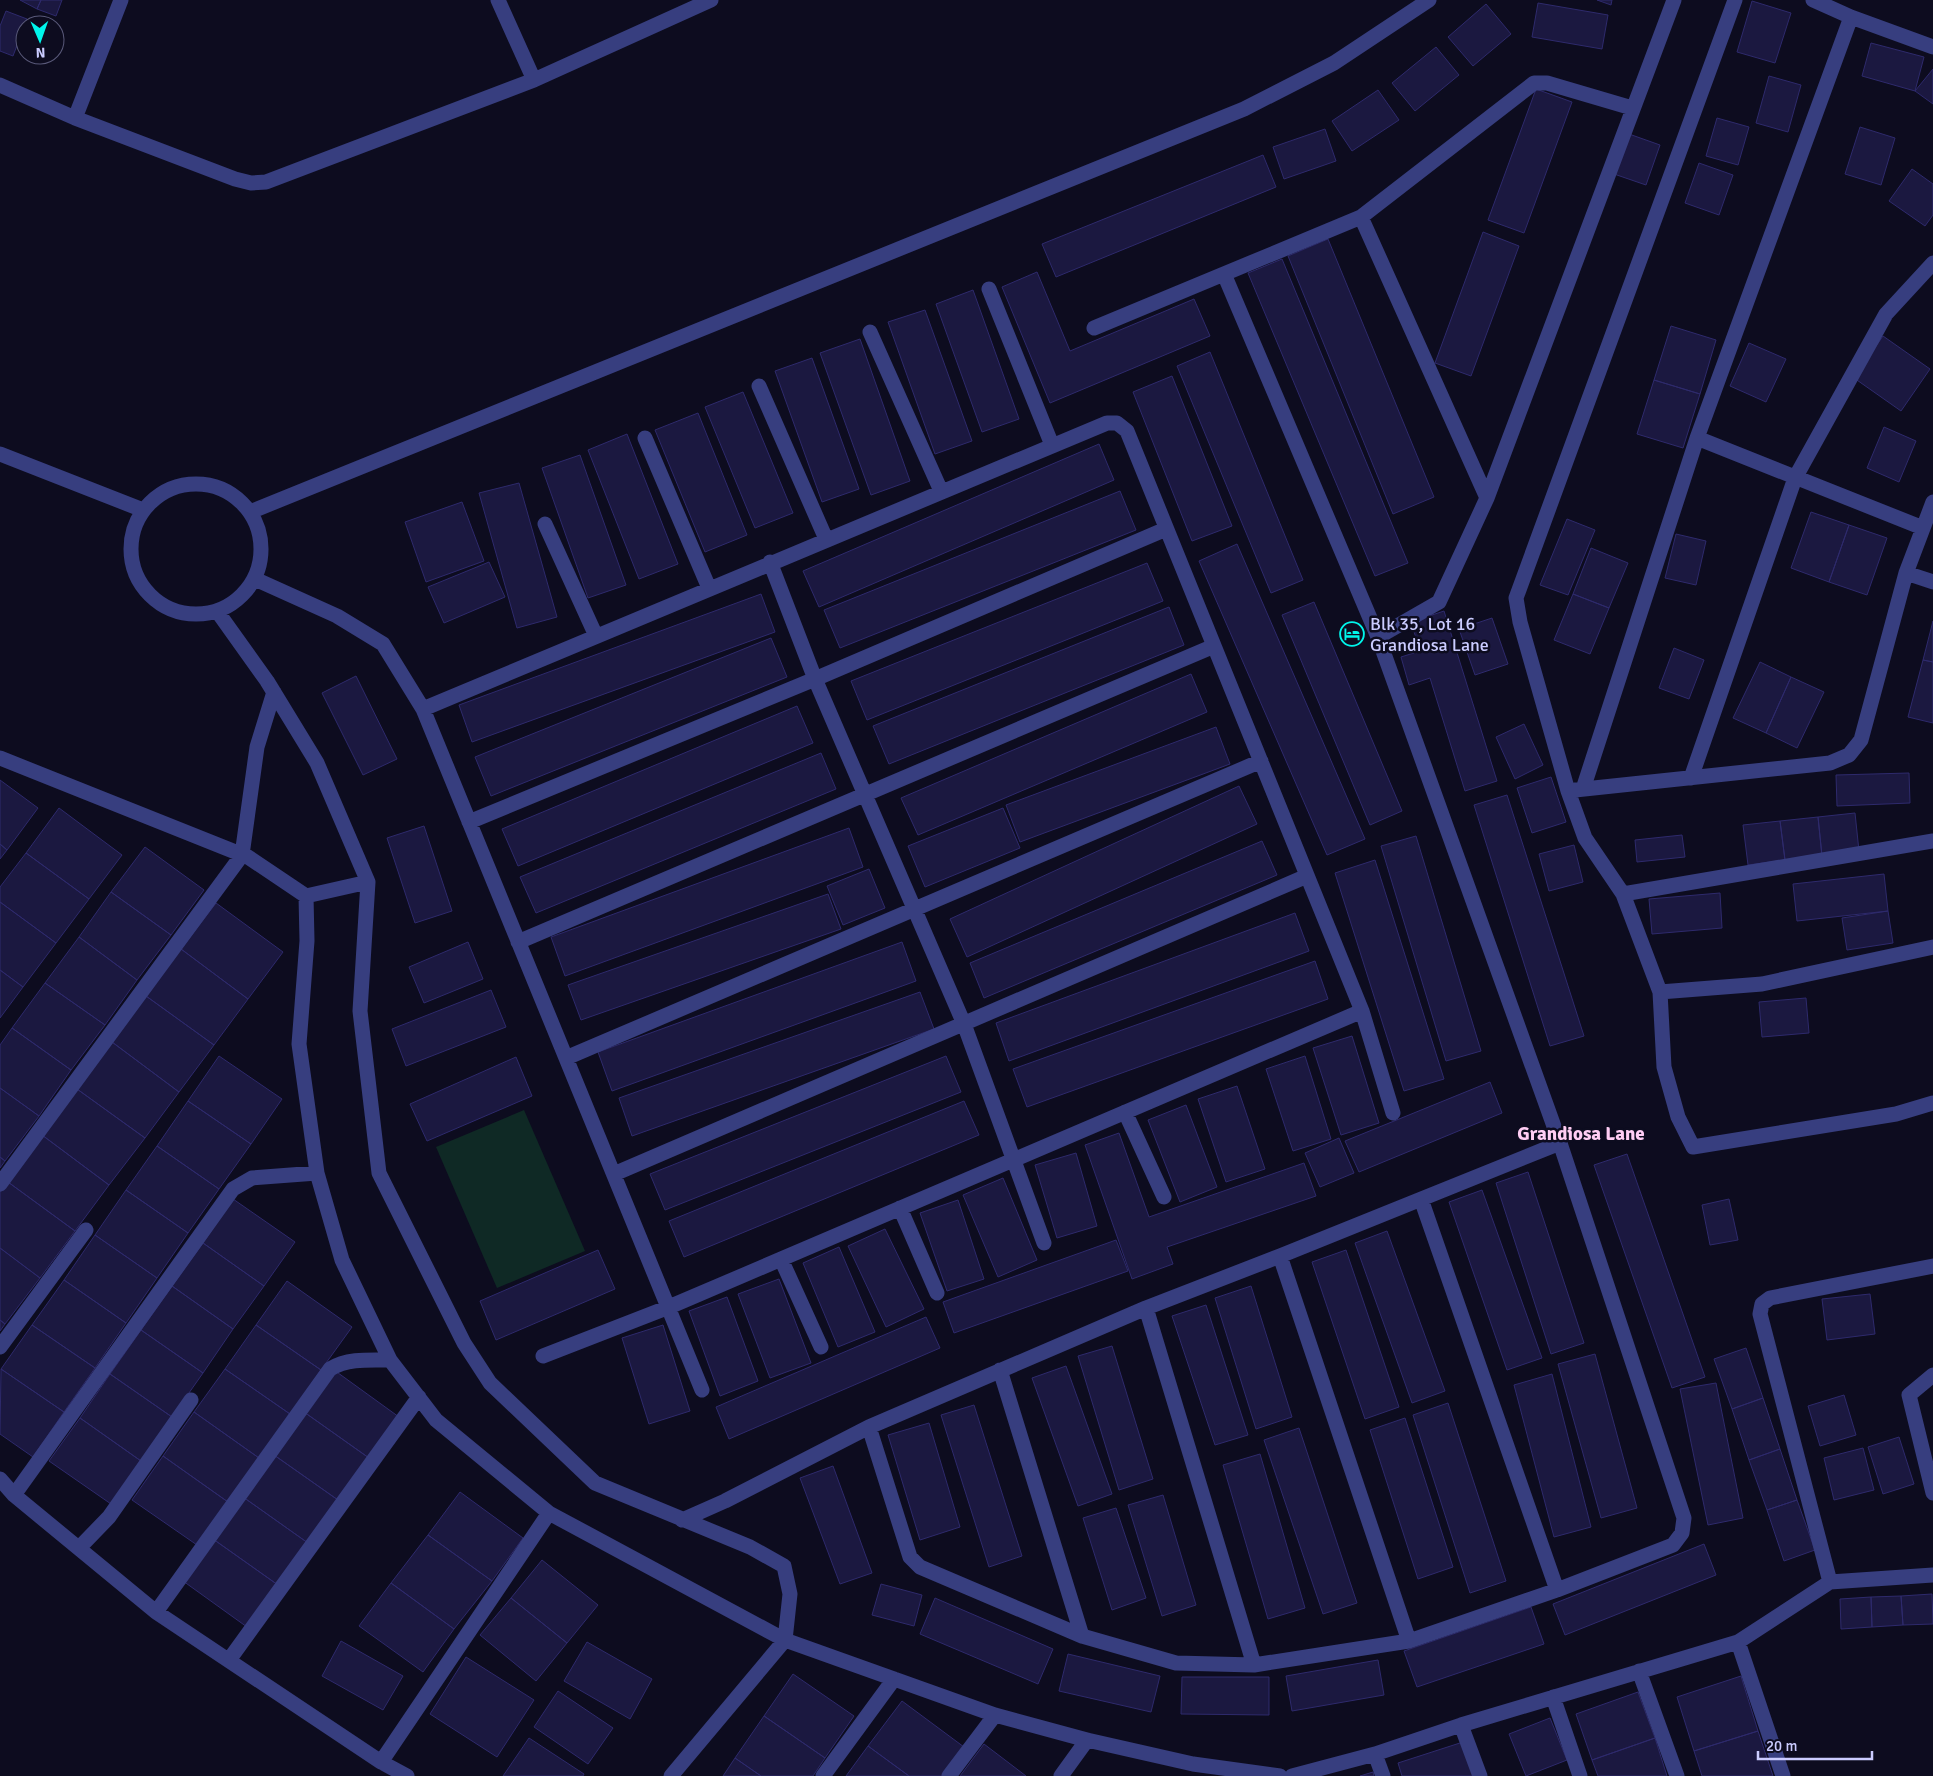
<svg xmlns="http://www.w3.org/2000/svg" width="1933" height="1776" viewBox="0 0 1933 1776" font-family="Signika,sans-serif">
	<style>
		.green { fill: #0f2925 }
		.building { fill: #1b1840; stroke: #2e2a6c }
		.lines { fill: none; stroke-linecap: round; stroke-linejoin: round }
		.minor { stroke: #373e7f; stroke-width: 15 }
		.labels { text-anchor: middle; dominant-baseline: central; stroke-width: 5; stroke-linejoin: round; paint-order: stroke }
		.poi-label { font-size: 18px; fill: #cbccff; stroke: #0d0c1f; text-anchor: start }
		.neighbourhood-label { font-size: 19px; font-weight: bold; fill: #ffcdf4; stroke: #0d0c1f }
	</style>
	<rect width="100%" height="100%" fill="#0d0c1f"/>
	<path class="green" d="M524,1110l61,141 -88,37 -61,-141z"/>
	<path class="building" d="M20,0h21l-4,9z
		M41,0h21l-6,16 -19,-7z
		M1597,0h15l-1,5z
		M1752,1l39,12 -16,50 -38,-11z
		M1538,3l70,12 -6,34 -70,-12z
		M1486,4l25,30 -38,32 -25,-29z
		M6,11l21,8 -14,37 -13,-5v-25z
		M1871,43l53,14 -9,34 -53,-15z
		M1436,47l23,28 -44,36 -23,-28z
		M1933,69v35l-18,-13z
		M1769,76l32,9 -13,47 -32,-9z
		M1536,89l36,13 -48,131 -36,-13z
		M1378,90l21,30 -47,31 -20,-30z
		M1717,118l32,9 -11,38 -32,-9z
		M1860,127l35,11 -14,47 -36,-11z
		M1325,129l11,32 -52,18 -11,-32z
		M1629,134l31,11 -14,40 -32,-11z
		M1263,155l13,32 -220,90 -14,-33z
		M1699,163l34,12 -14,40 -34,-12z
		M1912,169l21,15v31l-8,11 -36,-25z
		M1483,232l36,14 -48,130 -36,-13z
		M1328,239l106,258 -41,17 -105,-258z
		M1282,259l126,304 -33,13 -127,-303z
		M1037,272l33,79 124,-52 16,37 -160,67 -48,-116z
		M973,290l46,129 -37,13 -46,-128z
		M925,310l47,131 -37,13 -47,-132z
		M1671,326l45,14 -16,54 -46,-14z
		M1883,336l47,33 -29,42 -47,-33z
		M860,339l50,142 -39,14 -51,-142z
		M1749,343l37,16 -20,43 -36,-16z
		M1210,352l93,228 -32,13 -94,-227z
		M812,358l47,131 -37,13 -47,-131z
		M1172,376l60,150 -40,15 -59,-149z
		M1654,380l46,14 -17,54 -46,-14z
		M743,392l50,121 -38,15 -50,-121z
		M698,413l49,122 -42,17 -50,-122z
		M1884,427l32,14 -17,41 -32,-14z
		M627,434l51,130 -39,15 -51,-129z
		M1099,444l15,36 -295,127 -16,-36z
		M580,455l46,130 -38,13 -46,-130z
		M519,483l38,134 -40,11 -38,-135z
		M1120,491l16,39 -296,118 -16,-38z
		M462,502l22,59 -58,21 -21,-60z
		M1811,512l38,13 -20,57 -38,-14z
		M1567,519l28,11 -27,65 -28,-10z
		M1849,525l38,13 -20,57 -38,-13z
		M1676,534l30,7 -10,44 -31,-7z
		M1237,544l128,295 -38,16 -128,-294z
		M1591,548l37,15 -19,45 -36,-14z
		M489,562l16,35 -61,26 -16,-36z
		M1147,563l16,38 -296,119 -16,-39z
		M761,594l14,38 -303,110 -13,-37z
		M1573,594l36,14 -19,46 -36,-14z
		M1314,602l88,209 -32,14 -88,-210z
		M1169,607l15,38 -295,119 -16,-38z
		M1444,611l53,170 -32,10 -35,-113 -21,7 -8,-28 19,-6 -9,-29z
		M1492,618l16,46 -33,11 -16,-46z
		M1933,621v41l-10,-2z
		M771,638l16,39 -296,119 -16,-39z
		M1674,648l30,12 -15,39 -30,-11z
		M1923,660l10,2v61l-25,-6z
		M1760,662l31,15 -25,56 -33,-15z
		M1191,674l16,38 -289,123 -17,-37z
		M356,676l41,83 -34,16 -41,-82z
		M1791,677l33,15 -27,56 -31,-15z
		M797,706l16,37 -295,123 -16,-37z
		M1524,724l19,41 -28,14 -19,-42z
		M1216,727l14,37 -210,78 -14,-37z
		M821,753l15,36 -300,124 -16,-36z
		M1909,773l1,30 -73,3 -1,-31z
		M1551,777l15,45 -34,11 -15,-45z
		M0,780l38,28 -31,42 -7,-6z
		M1239,786l18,38 -290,133 -17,-38z
		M1507,795l77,241 -34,10 -76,-241z
		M59,808l63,47 -33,44 -63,-46z
		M1003,808l17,40 -95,39 -17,-41z
		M1855,813l4,38 -37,5 -4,-39z
		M1818,817l4,39 -37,4 -5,-39z
		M1780,821l5,39 -37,5 -5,-40z
		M424,826l28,85 -37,12 -28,-85z
		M849,828l14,39 -298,109 -14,-39z
		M1682,835l3,22 -48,5 -2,-22z
		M1416,836l65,215 -35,10 -65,-215z
		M1262,841l15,34 -293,123 -14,-35z
		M0,844l7,6 -7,9z
		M1574,845l9,37 -34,9 -10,-37z
		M145,847l59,43 -33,45 -60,-43z
		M26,853l63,46 -33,44 -56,-41v-15z
		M1375,860l69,219 -40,12 -69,-218z
		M869,869l16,39 -42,17 -16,-39z
		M1884,874l4,37 -91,10 -4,-37z
		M111,892l60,43 -34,45 -58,-43z
		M1720,893l2,35 -70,6 -3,-35z
		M828,894l13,35 -260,91 -13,-35z
		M0,902l56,41 -33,44 -23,-17z
		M216,903l67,49 -35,47 -67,-50z
		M1888,911l5,32 -46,7 -5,-32z
		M1295,913l14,38 -300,110 -13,-38z
		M79,937l58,43 -32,45 -60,-42z
		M468,942l15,37 -59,24 -15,-36z
		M902,942l14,39 -304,110 -14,-39z
		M181,949l67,50 -34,46 -68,-49z
		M1315,961l13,38 -301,108 -14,-38z
		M0,970l23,17 -23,31z
		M45,983l60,42 -34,45 -59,-42z
		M491,990l15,37 -100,39 -14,-37z
		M920,992l14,37 -302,107 -13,-38z
		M146,996l68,49 -35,47 -67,-50z
		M1806,998l3,35 -47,4 -3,-35z
		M12,1028l59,42 -32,46 -39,-28v-43z
		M1352,1036l27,87 -38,12 -28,-87z
		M112,1042l67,50 -34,46 -68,-49z
		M219,1056l63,43 -31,45 -63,-43z
		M946,1056l15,36 -296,118 -15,-36z
		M1305,1056l26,83 -38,12 -27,-82z
		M516,1057l16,39 -105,45 -17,-37z
		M1490,1082l12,31 -143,59 -14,-31z
		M1237,1086l28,83 -39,13 -28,-83z
		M0,1088l39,28 -34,45 -5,-4z
		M77,1089l68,49 -36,47 -67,-50z
		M188,1101l63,43 -32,45 -62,-43z
		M964,1101l15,34 -295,122 -15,-36z
		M1186,1105l31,82 -37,15 -32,-82z
		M1119,1133l30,84 155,-54 12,33 -149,51 6,17 -41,15 -47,-134z
		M42,1135l67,50 -34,46 -67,-49z
		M1339,1138l15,35 -34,14 -15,-34z
		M157,1146l62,43 -31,44 -62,-43z
		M1076,1153l21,73 -40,12 -22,-73z
		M1627,1154l78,223 -33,11 -78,-223z
		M0,1157l5,4 -5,7z
		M1528,1172l56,171 -33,11 -55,-171z
		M1003,1178l34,82 -39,17 -35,-82z
		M8,1182l67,49 -35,47 -40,-30v-56z
		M126,1190l62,43 -31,45 -62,-43z
		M1482,1190l60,168 -35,12 -58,-168z
		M233,1199l62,43 -31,44 -61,-43z
		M1729,1199l9,41 -28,5 -8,-40z
		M958,1200l26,79 -37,12 -27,-78z
		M885,1229l39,80 -38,18 -38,-81z
		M1387,1231l58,160 -33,12 -57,-160z
		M95,1235l62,43 -31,45 -62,-43z
		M1116,1240l12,31 -174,62 -11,-31z
		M203,1243l61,43 -31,43 -61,-43z
		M839,1247l36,85 -37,15 -35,-84z
		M0,1248l40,30 -35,46 -5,-4z
		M598,1250l17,39 -119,51 -16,-39z
		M1346,1250l53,157 -34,12 -53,-157z
		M779,1279l32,84 -41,15 -32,-84z
		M64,1280l62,43 -31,45 -63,-43z
		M287,1281l65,46 -31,43 -65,-45z
		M172,1286l61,43 -30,44 -62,-43z
		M1251,1286l41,131 -36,12 -41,-131z
		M1870,1294l5,40 -48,6 -5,-41z
		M727,1297l31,84 -38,15 -31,-85z
		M1206,1305l42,130 -33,10 -43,-129z
		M926,1317l14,31 -211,91 -13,-32z
		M0,1320l5,4 -5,7z
		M32,1325l63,43 -31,44 -63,-43z
		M256,1325l65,45 -31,44 -65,-45z
		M663,1325l27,86 -41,13 -27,-86z
		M141,1330l62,43 -31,44 -62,-43z
		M1112,1346l41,133 -34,11 -41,-134z
		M1746,1348l17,50 -31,11 -18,-50z
		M1595,1354l42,154 -36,10 -43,-154z
		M1066,1366l46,128 -34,12 -46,-128z
		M1,1369l63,43 -31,45 -33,-23z
		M225,1369l65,45 -31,44 -65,-46z
		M334,1370l65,47 -30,41 -65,-46z
		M110,1374l62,43 -31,44 -61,-43z
		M1552,1374l39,153 -37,10 -40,-152z
		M1716,1383l27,135 -35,7 -28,-136z
		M1844,1395l12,40 -36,11 -12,-40z
		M1763,1398l17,51 -31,11 -17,-51z
		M1448,1403l58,178 -36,12 -57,-178z
		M974,1405l48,151 -33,11 -48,-152z
		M194,1412l65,46 -31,44 -65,-46z
		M304,1412l65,46 -31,42 -64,-45z
		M80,1418l61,43 -30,43 -62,-43z
		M1405,1418l48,149 -35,12 -48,-149z
		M929,1423l31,104 -40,13 -32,-105z
		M1299,1428l58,175 -34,11 -59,-174z
		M1899,1437l15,47 -31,10 -15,-47z
		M1863,1448l11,42 -40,10 -10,-42z
		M1780,1449l17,51 -30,10 -18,-50z
		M1260,1454l45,154 -37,11 -45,-154z
		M274,1455l64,45 -30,43 -65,-46z
		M163,1456l65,46 -31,43 -65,-45z
		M833,1466l39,107 -32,11 -40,-106z
		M460,1492l63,46 -31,43 -64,-46z
		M1163,1495l33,110 -34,11 -34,-111z
		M243,1497l65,46 -30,42 -65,-46z
		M1797,1500l18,50 -31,11 -17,-51z
		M1116,1508l30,90 -34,12 -29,-92z
		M428,1535l64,46 -38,48 -63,-46z
		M213,1539l65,46 -31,42 -64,-46z
		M1704,1544l12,31 -151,60 -12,-31z
		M542,1560l56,45 -31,38 -56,-45z
		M391,1583l63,46 -31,43 -64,-46z
		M881,1584l41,11 -8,31 -42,-11z
		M1932,1594l1,30 -30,1 -2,-29z
		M1901,1596l2,29 -31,2 -1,-30z
		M1871,1597l1,30 -31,2 -1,-30z
		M511,1598l56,45 -31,38 -56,-46z
		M935,1598l118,51 -15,35 -118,-50z
		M1531,1607l13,37 -127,43 -13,-36z
		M341,1641l62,35 -20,34 -61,-34z
		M587,1642l65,37 -22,40 -66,-38z
		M1068,1654l92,22 -9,36 -92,-21z
		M466,1657l68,43 -37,57 -67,-43z
		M1378,1660l6,35 -92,16 -6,-35z
		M793,1674l61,42 -29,42 -61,-42z
		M1741,1676l17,55 -64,20 -17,-54z
		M1182,1677h87v38l-88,-1z
		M558,1691l55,37 -25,36 -54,-37z
		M1638,1692l17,46 -63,22 -16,-46z
		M902,1701l62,46 -22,29h-33l-41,-30z
		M764,1716l61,42 -12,18h-52l-26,-18z
		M1550,1718l17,42 -41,16 -17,-42z
		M1758,1731l15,45h-71l-8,-25z
		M529,1738l55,36 -1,2h-80z
		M1655,1738l12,38h-69l-6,-16z
		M1463,1742l11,34h-72l-4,-13z
		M984,1744l42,32h-66z
		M868,1746l41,30h-63z
		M735,1758l26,18h-38z
		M1373,1772l1,4h-14z"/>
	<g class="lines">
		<path class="minor" d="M498,0l36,80
			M1735,0l-219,598 4,24 48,169 17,47 38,56 37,98 4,75 14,50 15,30 203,-33 37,-11
			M1813,0l38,17 82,30
			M0,85l75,33 160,61 16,4 15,-1 268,-102 177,-80
			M75,118l46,-118
			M1361,217l126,281
			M989,289l63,156
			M1094,328l267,-111 173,-134h13l85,25
			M870,332l71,159
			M759,386l67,153
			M645,438l64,150
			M1697,438l226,90
			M0,454l143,56
			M131 549a65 65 0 1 1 130 0a65 65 0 1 1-130 0Z
			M250,512l994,-403 90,-46 95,-63
			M545,524l51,112
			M770,562l45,117 149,345 80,219
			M1906,573l27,9
			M255,579l82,37 46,28 40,65 279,681
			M217,611l50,70 50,82 51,119 -8,129 19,162 85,170 26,40 105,100 155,64 34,19 6,28 -5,46 -114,136
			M1378,637l61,-35 48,-104 187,-498
			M423,709l684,-286h10l10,8 235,580 31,102
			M0,758l248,99 58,39 1,45 -8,103 18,129 25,87 48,100 46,60 113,93 236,127 210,75 92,25 106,24 87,12
			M1691,778l104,-300 91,-164 47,-51
			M1583,789l114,-351 154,-421
			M1575,790l255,-27 19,-8 12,-15 45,-167 27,-71
			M469,822l346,-143 351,-150
			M1623,894l310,-53
			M306,896l62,-14
			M518,942l696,-296
			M1660,992l102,-8 171,-37
			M566,1058l695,-297
			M1125,1112l39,85
			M614,1174l693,-298
			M0,1184l242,-329 15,-108 17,-55
			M1421,1199l136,391
			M900,1208l37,85
			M1280,1256l129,385
			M781,1259l40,88
			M1146,1308l108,357
			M0,1347l86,-117
			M543,1356l126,-49 693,-296
			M1000,1370l82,266
			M1933,1375l-24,20 24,98
			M869,1427l41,130 10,10 162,69 94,27 78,2 155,-24 148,-51 116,-45 9,-12 2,-15 -124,-375 -182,-506 -154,-363
			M0,1479l14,16 142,117 225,150 26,14
			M14,1495l219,-306 19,-11 65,-5
			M682,1520l43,-19 144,-74 277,-119 134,-52 280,-113
			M79,1548l30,-31 82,-117
			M1830,1582l-70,-268 2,-10 8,-6 163,-32
			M156,1612l174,-243c18,-11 40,-9 60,-9
			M1738,1642l92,-60 103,-7
			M229,1660l190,-263
			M1639,1671l38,105
			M1553,1697l27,79
			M1461,1725l19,51
			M1375,1754l8,22
			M381,1762l168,-249
			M823,1776l71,-97
			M949,1776l46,-61
			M1061,1776l26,-36
			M1292,1776l83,-22 86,-29 277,-83 45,134"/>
	</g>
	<defs>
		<g id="hotel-ring" transform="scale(1.25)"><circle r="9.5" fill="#0d0c1f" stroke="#00f6eb" stroke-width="1.5"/><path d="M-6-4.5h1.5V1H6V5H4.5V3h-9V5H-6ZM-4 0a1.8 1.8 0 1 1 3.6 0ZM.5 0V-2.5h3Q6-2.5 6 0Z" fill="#00f6eb"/></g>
	</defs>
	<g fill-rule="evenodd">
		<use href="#hotel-ring" x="1352" y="634"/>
	</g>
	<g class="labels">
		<g class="poi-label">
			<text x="1370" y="624">Blk 35, Lot 16<tspan x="1370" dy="21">Grandiosa Lane</tspan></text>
		</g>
		<g class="neighbourhood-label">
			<text x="1581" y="1134">Grandiosa Lane</text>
		</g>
	</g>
	<g transform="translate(40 40) rotate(178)"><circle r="24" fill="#0d0c1f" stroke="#595979"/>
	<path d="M0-4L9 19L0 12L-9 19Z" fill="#00f6eb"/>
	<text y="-8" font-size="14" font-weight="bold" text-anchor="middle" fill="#cbccff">N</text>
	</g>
	<path d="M1758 1751v8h114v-8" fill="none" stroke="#cbccff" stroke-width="2.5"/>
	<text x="1766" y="1751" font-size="15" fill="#cbccff" stroke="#0d0c1f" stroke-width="4" paint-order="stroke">20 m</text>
</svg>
